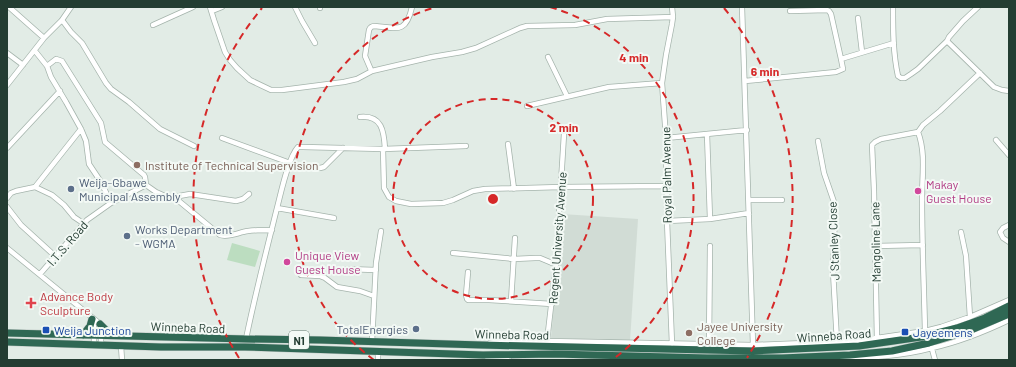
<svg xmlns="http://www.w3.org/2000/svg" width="1016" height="367" viewBox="0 0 1016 367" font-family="Barlow,sans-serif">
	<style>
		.built { fill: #d1dcd5 }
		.pitch { fill: #bcddc0 }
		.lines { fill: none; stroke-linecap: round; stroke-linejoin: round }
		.minor-casing { stroke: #a5b4ac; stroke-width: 6 }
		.highway-casing { stroke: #c1c9c6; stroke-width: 8 }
		.minor { stroke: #fff; stroke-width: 4.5 }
		.highway { stroke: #2f6854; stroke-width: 7 }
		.ring { fill: none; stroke: #d62828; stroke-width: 2; stroke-dasharray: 7 5 }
		.education-dot { fill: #8d6e63; stroke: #f3f9f5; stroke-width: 1.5 }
		.service-dot { fill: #5c6f8a; stroke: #f3f9f5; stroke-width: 1.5 }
		.hotel-dot { fill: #d1479c; stroke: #f3f9f5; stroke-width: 1.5 }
		.health-dot { fill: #e0444e; stroke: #f3f9f5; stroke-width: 1.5 }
		.transit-dot { fill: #1a4fb4; stroke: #f3f9f5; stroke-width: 1.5 }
		.labels { text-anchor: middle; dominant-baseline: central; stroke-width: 4; stroke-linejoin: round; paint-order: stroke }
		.shield { fill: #f3f9f5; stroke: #61756c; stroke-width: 1 }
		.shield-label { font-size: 11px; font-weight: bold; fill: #233d32 }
		.education-label { font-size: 12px; fill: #785e54; stroke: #f3f9f5; text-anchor: start }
		.street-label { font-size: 12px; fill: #233d32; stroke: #f3f9f5 }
		.service-label { font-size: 12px; fill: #4e5e75; stroke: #f3f9f5; text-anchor: start }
		.hotel-label { font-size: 12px; fill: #b23c85; stroke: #f3f9f5; text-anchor: start }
		.health-label { font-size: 12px; fill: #be3a42; stroke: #f3f9f5; text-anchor: start }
		.transit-label { font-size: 12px; fill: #164399; stroke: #f3f9f5; text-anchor: start }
		.centre { fill: #d62828; stroke: #f3f9f5; stroke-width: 2 }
		.ring-label { font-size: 12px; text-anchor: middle; font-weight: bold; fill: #d62828; stroke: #f3f9f5; stroke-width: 4; stroke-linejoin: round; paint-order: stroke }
	</style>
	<rect width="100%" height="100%" fill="#e2ece6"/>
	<path class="built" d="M562,214l76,5 -8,122 -79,-3z"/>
	<path class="pitch" d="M232,243l28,8 -5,16 -28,-7z"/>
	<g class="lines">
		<g class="minor-casing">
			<path id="minor" d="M9,7l35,31
				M210,7l4,13 11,32 5,8 7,8 13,12 21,10h11l62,-8 13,-3 15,-8 60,-14 30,-5 14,-4 44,-20 7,-2 48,-1 32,-6 66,-2
				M295,7l7,14 13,22
				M742,7l11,338
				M893,7c0,23 0,46 5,69l3,2h4l6,-4 7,-5 29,-28 2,-4 14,-16 15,-14
				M320,8v-1
				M212,11l10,-4
				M790,11l37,-1 2,1 2,3 10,45
				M858,18l4,34
				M62,20l9,12 11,11 24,40 5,6 18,13 31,27 34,17
				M153,25l40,-18
				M947,41l47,46 8,3 7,1
				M35,51l12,15 4,11 15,25 15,27 5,12 3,23 12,18 10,21
				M7,53l16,12
				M548,57l19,39
				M47,66l9,-7 6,2 39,62 4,19 39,33 1,2 1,8
				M372,71l-1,-1 -6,-14 4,-26c1,-3 3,-4 6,-4 22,2 31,8 37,-19
				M745,81l91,-9 7,-3 -2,-10 53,-16
				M7,85l37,-47 18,-18 9,-13
				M527,106l82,-19 53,-4
				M360,117c22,-2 24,14 25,32
				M918,132c8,21 4,45 4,67 0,44 2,88 3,132
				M707,134l3,85
				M222,138l68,25
				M666,138l81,-8
				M996,140l13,15
				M818,141l6,32 10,29 1,10 -2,59 4,71
				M508,144l6,45
				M7,148l53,-57
				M383,149l1,39 5,9 7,4 15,3 32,-1 10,-3 20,-9 12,-2 76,-2 105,-1
				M289,166l31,2 4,-1 19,-19
				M35,187l17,8 12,10 10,12 9,6
				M174,197l46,38c9,3 19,-3 28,-4 8,-1 16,-1 24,-1
				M7,198l4,-5 5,-2 19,-4 46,-58
				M749,200h33
				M7,207l14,18 34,31
				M277,208l57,10
				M667,221l43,-2 39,-6
				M1009,225l-6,3 -3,4 3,6 6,4
				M961,232l5,24 4,61
				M875,246l48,-1
				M7,248l92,75 2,3v19
				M453,253l61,6 21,-1h5l12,5h4
				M346,269l30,1
				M468,272l-2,23 1,4 1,1h21l63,4
				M40,274l47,-54 24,-17 35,-18 10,7 9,4 9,1 16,-3 46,7 7,-2 6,-5
				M301,275l19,1 5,2 12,9 23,4 14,5
				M511,301l4,-63
				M93,321l1,6v17
				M877,338l-3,-147 -2,-46 3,-3 6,-3 37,-7 5,-7 17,-14 40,-38
				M246,339c9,-44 20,-87 31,-131 4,-15 11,-50 21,-61h5l80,2 83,-3
				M547,341l9,-78 8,-129
				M372,342l4,-79 5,-32
				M490,343l9,-2h48l206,4 103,-4 69,-10 16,-4 29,-10 39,-17
				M672,344l-5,-123 -1,-83 -4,-55 4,-28 6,-31 1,-7 -1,-10
				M709,344l1,-98
				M121,346l1,14
				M932,349l3,11
				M487,357l7,2 15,1
				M378,360v-8
				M829,360c34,-2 69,-3 103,-12 27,-6 52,-16 77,-28"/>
		</g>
		<g class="highway-casing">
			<path id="highway" d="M100,324l7,7 7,4
				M7,333l239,6 74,1 161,5 272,6 106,-5 62,-9 36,-9 28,-10 24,-12
				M83,335l7,-9 2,-7
				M7,342l154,5h84l238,8 71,-1 153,4h75l68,-3 42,-4 37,-8 42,-13 38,-16"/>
		</g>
		<use href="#minor" class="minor"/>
		<use href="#highway" class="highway"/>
	</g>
	<g class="ring">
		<circle cx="493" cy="199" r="100"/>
		<path d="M374 360A200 200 0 0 1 436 7M550 7A200 200 0 0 1 612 360"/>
		<path d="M239 358A300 300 0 0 1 262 8M724 8A300 300 0 0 1 747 358"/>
	</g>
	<g class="education-dot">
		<circle cx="137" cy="165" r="4"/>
		<circle cx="689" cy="333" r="4"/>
	</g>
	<g class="service-dot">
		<circle cx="71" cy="189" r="4"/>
		<circle cx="127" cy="236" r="4"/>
		<circle cx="416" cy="329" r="4"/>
	</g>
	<g class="hotel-dot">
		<circle cx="918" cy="191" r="4"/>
		<circle cx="287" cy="262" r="4"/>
	</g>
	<path class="health-dot" d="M29 297h4v4h4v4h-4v4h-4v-4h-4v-4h4z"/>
	<g class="transit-dot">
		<rect x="42" y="326" width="8" height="8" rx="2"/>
		<rect x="901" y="328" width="8" height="8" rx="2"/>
	</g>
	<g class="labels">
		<rect class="shield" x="289" y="331" width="20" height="18" rx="3"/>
		<g class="shield-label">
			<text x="299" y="340">N1</text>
		</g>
		<g class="education-label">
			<text x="145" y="165">Institute of Technical Supervision</text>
			<text x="697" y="326">Jayee University<tspan x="697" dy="14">College</tspan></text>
		</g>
		<g class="street-label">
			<text transform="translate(666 175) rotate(-91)">Royal Palm Avenue</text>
			<text transform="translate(557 238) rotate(-86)">Regent University Avenue</text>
			<text transform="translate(833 241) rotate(-92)">J Stanley Close</text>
			<text transform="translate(875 242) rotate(-91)">Mangoline Lane</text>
			<text transform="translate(67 243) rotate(-49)">I.T.S. Road</text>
			<text transform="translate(188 327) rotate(2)">Winneba Road</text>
			<text transform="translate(512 334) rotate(1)">Winneba Road</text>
			<text transform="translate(834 335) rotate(-4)">Winneba Road</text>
		</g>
		<g class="service-label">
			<text x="79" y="182">Weija-Gbawe<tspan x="79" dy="14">Municipal Assembly</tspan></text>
			<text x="135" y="229">Works Department<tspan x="135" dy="14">- WGMA</tspan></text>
			<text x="408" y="329" text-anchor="end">TotalEnergies</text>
		</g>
		<g class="hotel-label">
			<text x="926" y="184">Makay<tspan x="926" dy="14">Guest House</tspan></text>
			<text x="295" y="255">Unique View<tspan x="295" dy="14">Guest House</tspan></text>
		</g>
		<g class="health-label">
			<text x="40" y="296">Advance Body<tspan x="40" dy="14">Sculpture</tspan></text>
		</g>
		<g class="transit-label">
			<text x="54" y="330">Weija Junction</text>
			<text x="913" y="332">Jayeemens</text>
		</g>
	</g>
	<circle cx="493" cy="199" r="6" class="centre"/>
	<g class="ring-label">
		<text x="634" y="62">4 min</text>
		<text x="765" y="76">6 min</text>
		<text x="564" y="132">2 min</text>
	</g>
	<rect width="1016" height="367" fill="none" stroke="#233d32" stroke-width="16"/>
</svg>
